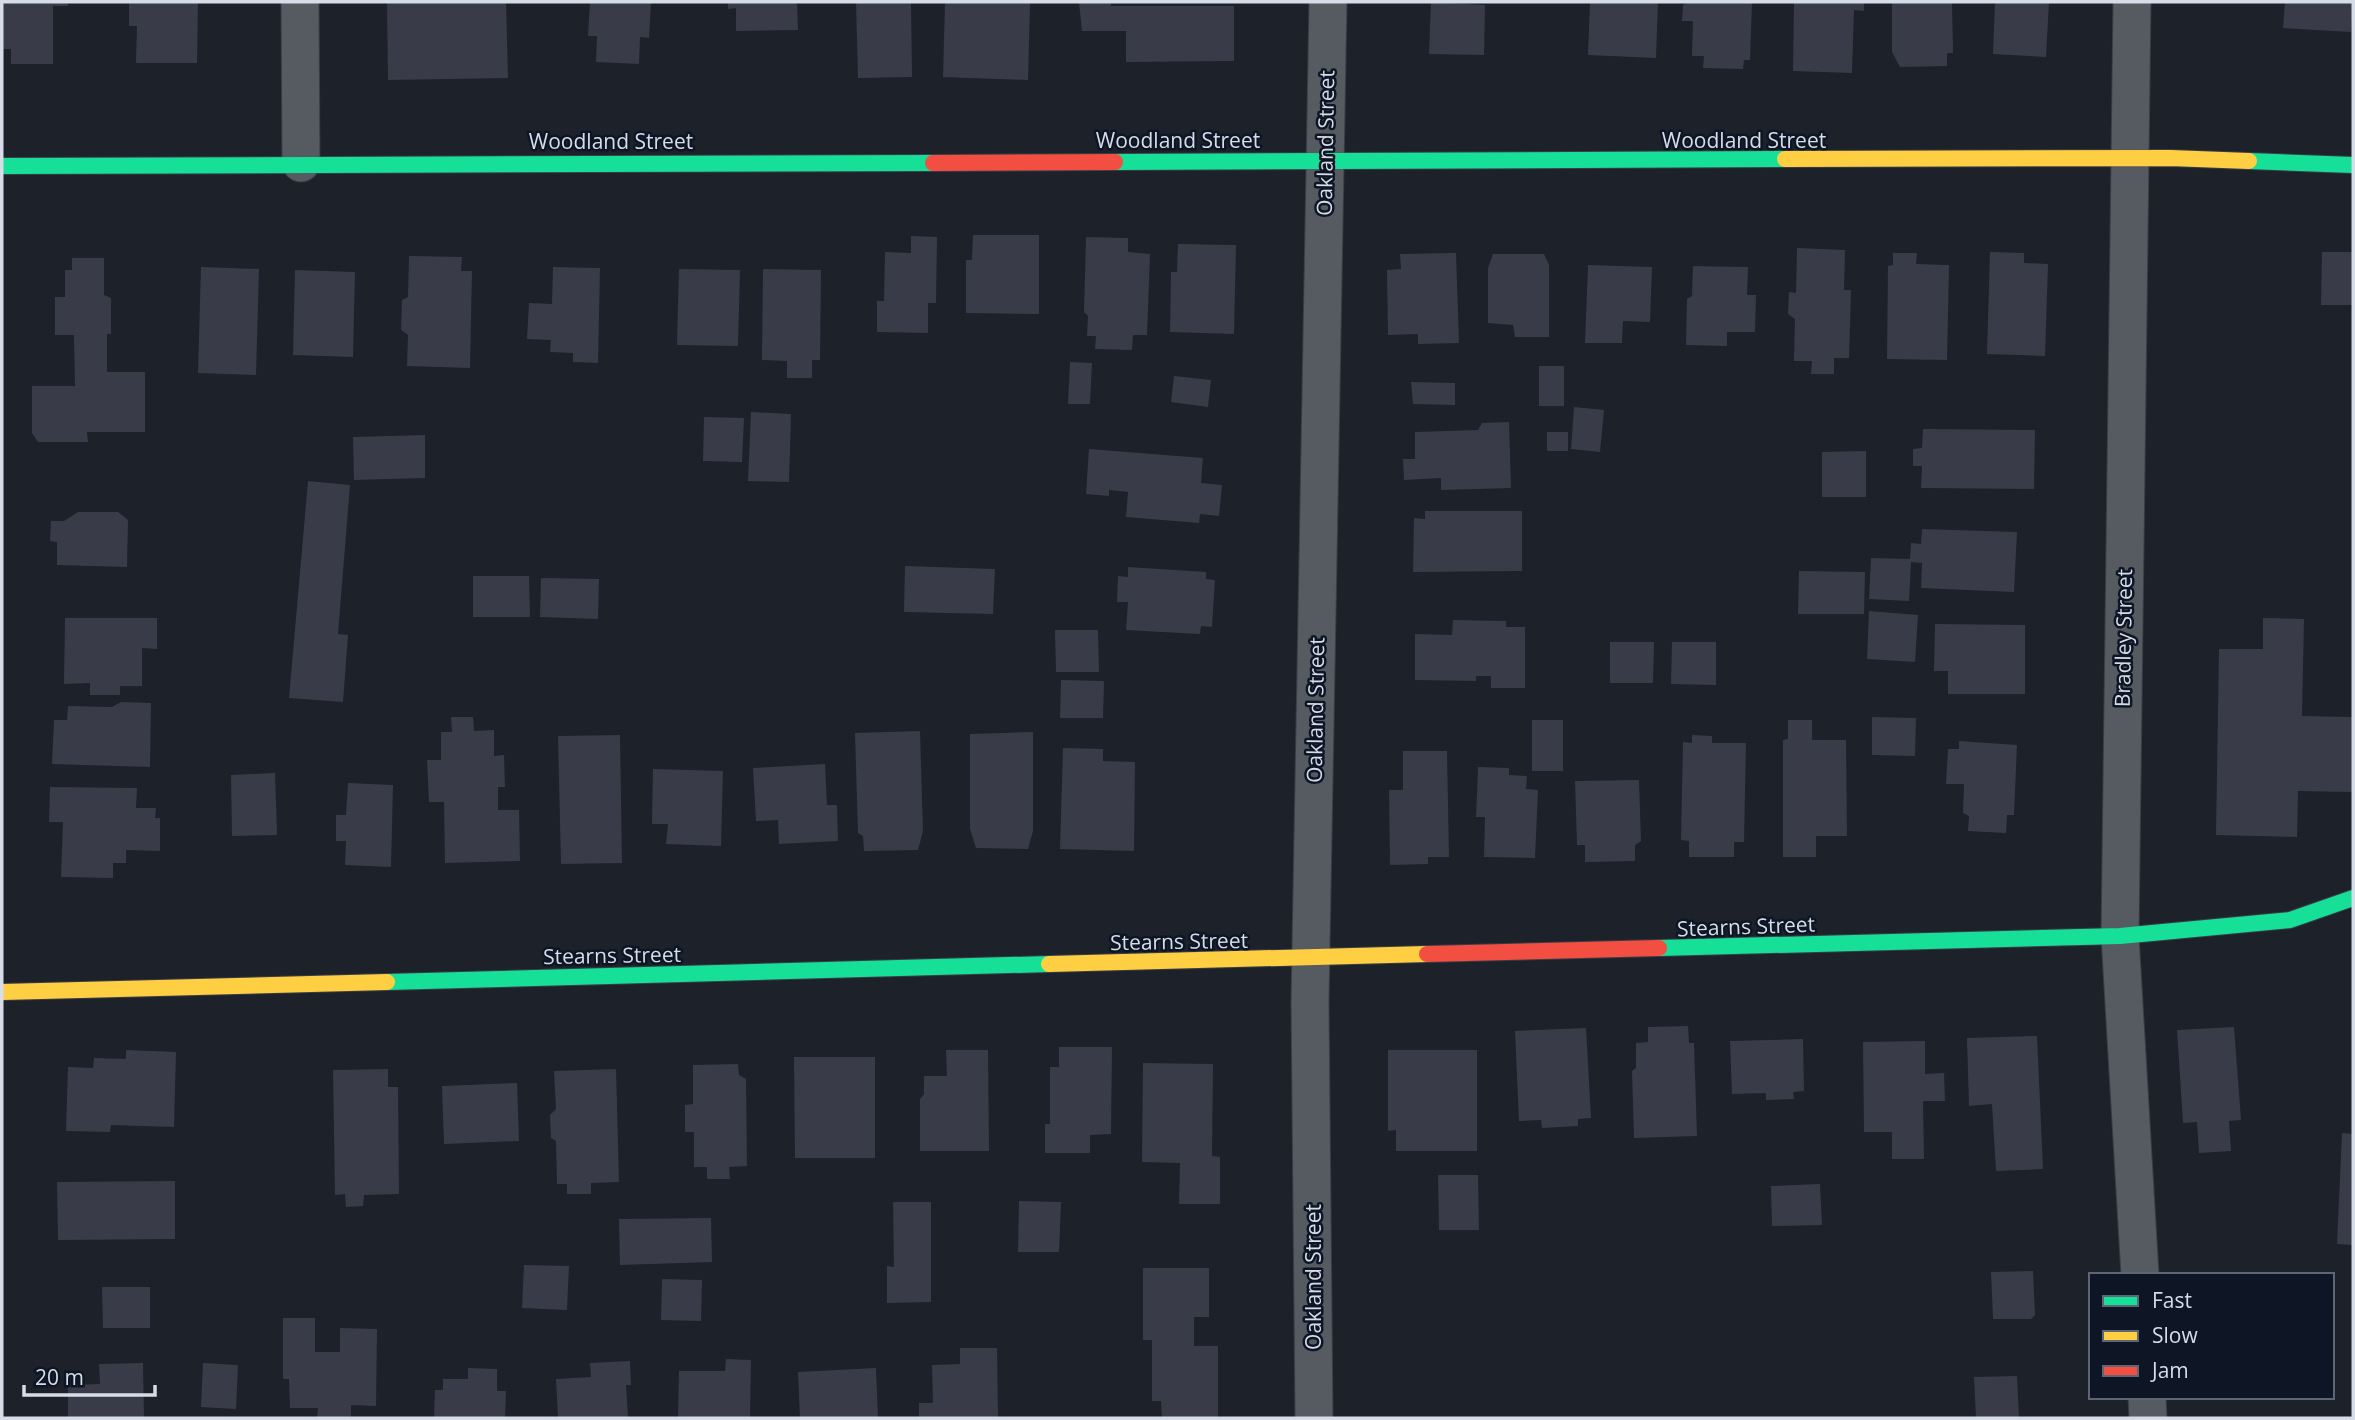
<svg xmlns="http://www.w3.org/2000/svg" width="2355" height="1420" viewBox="0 0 2355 1420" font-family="'Open Sans',sans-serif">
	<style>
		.building { fill: #3a3b48 }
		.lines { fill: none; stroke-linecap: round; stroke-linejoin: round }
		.street-casing { stroke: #3a3d46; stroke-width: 39 }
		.fast-casing { stroke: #3a3d46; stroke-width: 18 }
		.slow-casing { stroke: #3a3d46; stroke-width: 18 }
		.jam-casing { stroke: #3a3d46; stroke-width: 18 }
		.street { stroke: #565a61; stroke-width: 37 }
		.fast { stroke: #16e098; stroke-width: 16 }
		.slow { stroke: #ffcf43; stroke-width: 16 }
		.jam { stroke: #f24e42; stroke-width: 16 }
		.labels { text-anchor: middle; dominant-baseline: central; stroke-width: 5; stroke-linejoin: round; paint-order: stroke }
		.street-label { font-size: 21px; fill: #d6dde8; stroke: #0e1626 }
	</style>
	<rect width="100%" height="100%" fill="#1d212a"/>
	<path class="building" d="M2,2h66v4h-15v58h-42v-15h-9z
		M129,2h69l-1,61h-61l1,-37h-8z
		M387,2h119l2,76 -120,2z
		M590,2h61l-2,36 -9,-1 -1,27 -43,-2 1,-26h-9z
		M728,2h69l1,28 -62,1v-23l-8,1z
		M856,2h55l1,75 -54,1z
		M945,2h85l-2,78 -85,-3z
		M1079,2h32v4h123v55l-108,1v-31h-44z
		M1431,2l54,3 -1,50 -55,-1z
		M1590,2h68l-2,56 -68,-3z
		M1689,2h63l-2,58h-6l-1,9 -40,-1 1,-12h-12l1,-35h-11l1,-16z
		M1794,2h70v9l-10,-1 -2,63 -59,-2z
		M1892,2h60l1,51h-6v13l-47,1 -8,-15z
		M1995,2h54l-3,55 -53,-3z
		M2285,2h68l-2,30 -68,-4z
		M973,235h66v79l-73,-1v-53h6z
		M911,236l26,1 -1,66h-8v30l-51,-1v-31h7l1,-49 26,1z
		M1086,237l42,1v14l22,2 -3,81h-14l-1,15 -37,-1 1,-13h-9l1,-20 -4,-4z
		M1178,244l58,1 -2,89 -64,-2 1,-60h6z
		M1797,248l48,2 -1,40h7l-2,68h-15v16h-23l1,-13h-18l1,-42 -7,-5 1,-22 7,1z
		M1990,252l34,1v10l24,1 -3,92 -58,-2z
		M2322,252h31v53h-32z
		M1456,253l3,90 -41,1v-10l-30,1 -1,-65 14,-1 -1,-15z
		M1893,253h24l-1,11 33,1 -2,95 -60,-1 1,-93 5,-1z
		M1493,254h51l5,11v72h-34l-2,-12 -25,-2v-55z
		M409,256l53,1 -1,14h11l-2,97 -63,-2 1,-31 -7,-5 1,-30 6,-3z
		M72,258h32v37l7,3v36h-4v38h38v60h-58l1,10h-50l-6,-9v-47h43l-1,-51h-19v-38h10v-27h7z
		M1588,265l64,2 -2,55 -27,-1 -1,22h-37z
		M1693,266l55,1 -1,28h9l-1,37h-28v14l-41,-1 1,-46 5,-3z
		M201,267l58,2 -3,106 -58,-2z
		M553,267l47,1 -2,95 -25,-1v-9l-23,-1 1,-12 -24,-1 2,-36 23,1z
		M679,269l61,1 -2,76 -61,-1z
		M763,269l58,1 -1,90h-8v18h-25v-17l-25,-1z
		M295,270l60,2 -2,85 -60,-2z
		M1070,362l22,1 -2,41h-22z
		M1539,366h25v40h-25z
		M1174,376l37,4 -3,27 -37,-5z
		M1411,382l44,1v22l-42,-1z
		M1574,407l30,3 -4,42 -29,-3z
		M751,412l40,2 -2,68 -41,-1z
		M704,417l40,1 -2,44 -39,-1z
		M1509,422l2,66 -70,2v-12l-37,2 -1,-21h12v-27l63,-2 4,-7z
		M1923,429l112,1 -1,59 -113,-1 1,-22h-9v-17l9,-1z
		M1547,432h21v19h-21z
		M425,435v43l-71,2 -1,-43z
		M1089,449l114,9 -2,25 21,2 -3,31 -19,-2 -1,9 -73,-6 2,-25 -19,-2v6l-23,-2z
		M1866,451v46h-44v-45z
		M308,481l42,4 -12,149 10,1 -5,67 -54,-4z
		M1425,511h97v60l-109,1 1,-54 11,1z
		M78,512h40l10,8 -1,47 -70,-2v-23l-7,-1 1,-20h13z
		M1922,529l95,3 -3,60 -93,-4 1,-25 -11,-1 -2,39 -40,-2 2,-41 39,1 1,-16 10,1z
		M905,566l90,3 -2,45 -89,-2z
		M1128,567l78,5v7l9,1 -3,47 -11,-1 -1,8 -74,-4 2,-28h-11l1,-26 10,1z
		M1799,571l66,1 -1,42h-66z
		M473,576h56l1,41h-57z
		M541,578l58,1 -1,40 -58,-2z
		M1869,611l49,4 -3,47 -48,-3z
		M65,618h92v31l-15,-1v38h-22v9h-30v-12l-26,1z
		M2263,618l41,1 -2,97 51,1v75l-55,-1 -1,46 -81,-2 3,-186h44z
		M1453,620l53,1v6h19v61h-34v-12h-15v5l-61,-1v-46l37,1z
		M1935,624l90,1v69h-77v-23h-14z
		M1055,630h43l1,42h-43z
		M1610,642h44l-1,41h-43z
		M1672,642h44v43l-45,-1z
		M1061,680l43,1 -1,37h-43z
		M121,702l30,1 -1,64 -98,-3 2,-44h13l1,-14 44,1z
		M451,717h22l1,14 20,-1v26l10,-1 1,32h-7v23h21l1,51 -75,2 -1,-61h-15l-2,-42h14v-28h11z
		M1872,717l44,1 -1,38 -43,-1z
		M1532,720h31v51h-31z
		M1788,720h24v20h34l1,96h-31v21h-33v-117l5,-1z
		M920,731l3,100 -5,19 -54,1 -1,-15 -5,-3 -3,-100z
		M1033,732v99l-5,18 -52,-1 -6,-19v-95z
		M620,735l2,128 -61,1 -3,-128z
		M1692,735l20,1v7h34l-2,99h-10v15h-45v-16l-8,-1 2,-98 9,1z
		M1959,741l58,4 -3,70h-7l-1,18 -38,-2 1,-15 -6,-3 1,-29h-18l2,-35h11z
		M1063,748l40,1v12l32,1 -1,89 -74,-2z
		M1403,751h44l2,106h-21v7l-38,1 -1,-75h14z
		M825,764l2,41h10l1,36 -59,3 -1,-24 -22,1 -3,-53z
		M1478,767l31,1v7l18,1 -1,13 12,1 -3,68 -51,-1 1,-40h-9z
		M653,769l70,2 -2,75 -55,-2 2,-20h-16z
		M275,773l2,62 -45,1 -1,-61z
		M1639,780l2,61 -6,4v16l-50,1v-17h-8l-2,-64z
		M348,783l45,2 -2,82 -46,-2 1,-24h-10v-26h10z
		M50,787l87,1 -1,20h20l-1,10h5v33l-34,-1v13h-13v15l-52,-1 2,-55h-14z
		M1688,1026l1,17h5l3,93 -63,2 -2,-67 4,-3v-25l12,-1v-15z
		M2234,1027l7,93 -12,1 2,30 -32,2 -2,-31 -14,1 -6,-93z
		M1586,1028l5,90 -13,1v7l-36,2 -1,-8 -22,1 -4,-90z
		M2037,1036l6,133 -47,2 -4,-67 -23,2 -2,-68z
		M1803,1039l1,52 -11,1 1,7 -28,1v-7l-34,1 -2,-53z
		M1925,1041v33l19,-1 1,28h-22l1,58h-32v-27h-28l-1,-90z
		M1059,1047h53l-1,87 -21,1v18h-45v-29h5v-57h9z
		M126,1050l50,2 -2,75 -63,-2 -1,7 -44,-1 2,-64 25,1 1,-10 32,1z
		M946,1050h42l1,101h-69v-52l4,-5v-18h23z
		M1388,1050h89v101h-81v-21l-8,1z
		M794,1057h81v101h-80z
		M1143,1063l70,1 -1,92 8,1v47h-41l1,-41 -38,-1z
		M738,1064l1,11 7,4 1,87 -18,1 1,12h-23v-12h-13v-35h-9v-27l8,-1v-39z
		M388,1069v18h10l1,107 -35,1 -1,11 -17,1 -1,-13 -10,1 -2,-125z
		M616,1069l3,113 -28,1v11h-24v-10h-10l-1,-43 -5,-3 -1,-23 6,-6 -2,-38z
		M517,1083l2,58 -75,3 -2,-58z
		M2342,1133l11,1v111l-16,-1z
		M1438,1175h40l1,55h-40z
		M175,1181v58l-117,1 -1,-58z
		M1820,1184l2,41 -50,1 -1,-40z
		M1019,1201l42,1 -2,50h-41z
		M893,1202h38v100l-44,1v-37l7,1z
		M711,1218l1,44 -92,3 -1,-46z
		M524,1265l45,1 -2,44 -45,-2z
		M1143,1268h66v49h-15v29h24v72h-56l-1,-17h-9v-61h-9z
		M2033,1271l2,44 -4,4h-38l-2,-47z
		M662,1279l40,1 -1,41 -40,-1z
		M102,1287h48v41h-47z
		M283,1318h32v34h25v-24l37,1 -1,77 -25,-1v13h-34l1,-10h-28l-1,-29h-6z
		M960,1348h37l1,70h-79v-15h14l-1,-38 28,-1z
		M726,1359l25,1 -1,58h-72l1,-47h46z
		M630,1361l1,24h-5l2,33h-70l-2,-39 35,-2 -1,-14z
		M143,1363l1,55h-76v-33l32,-1 -1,-20z
		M203,1363l35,2 -2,44 -35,-2z
		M468,1368l29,1v22h9l-1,27h-71l1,-28h8v-11h25z
		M876,1368l2,50h-78l-2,-46z
		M2017,1376l2,42h-43l-2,-41z"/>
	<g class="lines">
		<g class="street-casing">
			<path id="street" d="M300,2l1,161
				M2132,2l-12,934 20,339
				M2147,1397l1,21
				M1314,1418l-4,-416 18,-1000"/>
		</g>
		<g class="fast-casing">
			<path id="fast" d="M2249,161l104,4
				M1115,162l670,-3
				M2,166l931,-3
				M1659,948l461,-12 170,-16 63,-22
				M387,982l662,-18"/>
		</g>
		<g class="slow-casing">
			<path id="slow" d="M1785,159l385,-1 79,3
				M1049,964l378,-10
				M2,992l385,-10"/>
		</g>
		<g class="jam-casing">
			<path id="jam" d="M933,163l182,-1
				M1427,954l232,-6"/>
		</g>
		<use href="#street" class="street"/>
		<use href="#fast" class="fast"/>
		<use href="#slow" class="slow"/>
		<use href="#jam" class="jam"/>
	</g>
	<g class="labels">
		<g class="street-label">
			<text x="1178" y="140">Woodland Street</text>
			<text x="1744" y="140">Woodland Street</text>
			<text x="611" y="141">Woodland Street</text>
			<text transform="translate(1325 143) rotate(-89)">Oakland Street</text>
			<text transform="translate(2123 638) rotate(-89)">Bradley Street</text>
			<text transform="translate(1315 710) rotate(-89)">Oakland Street</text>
			<text transform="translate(1746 926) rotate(-2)">Stearns Street</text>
			<text transform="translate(1179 941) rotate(-1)">Stearns Street</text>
			<text transform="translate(612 955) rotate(-1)">Stearns Street</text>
			<text transform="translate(1313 1277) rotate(-90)">Oakland Street</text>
		</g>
	</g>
	<rect width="2355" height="1420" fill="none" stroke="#d6dde8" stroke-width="7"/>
	<rect x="2089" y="1273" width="245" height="126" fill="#0e1626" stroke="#5e6674" stroke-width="2"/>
	<rect x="2103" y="1296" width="35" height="10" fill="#16e098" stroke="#5e6674" stroke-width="2"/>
	<text x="2152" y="1308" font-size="21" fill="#d6dde8">Fast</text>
	<rect x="2103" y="1331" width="35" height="10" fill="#ffcf43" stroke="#5e6674" stroke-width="2"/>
	<text x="2152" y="1343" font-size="21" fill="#d6dde8">Slow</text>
	<rect x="2103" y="1366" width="35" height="10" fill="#f24e42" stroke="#5e6674" stroke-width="2"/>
	<text x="2152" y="1378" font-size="21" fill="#d6dde8">Jam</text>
	<path d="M24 1385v10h131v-10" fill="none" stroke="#d6dde8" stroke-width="3.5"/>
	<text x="35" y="1385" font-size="21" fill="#d6dde8" stroke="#0e1626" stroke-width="5" paint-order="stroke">20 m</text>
</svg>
